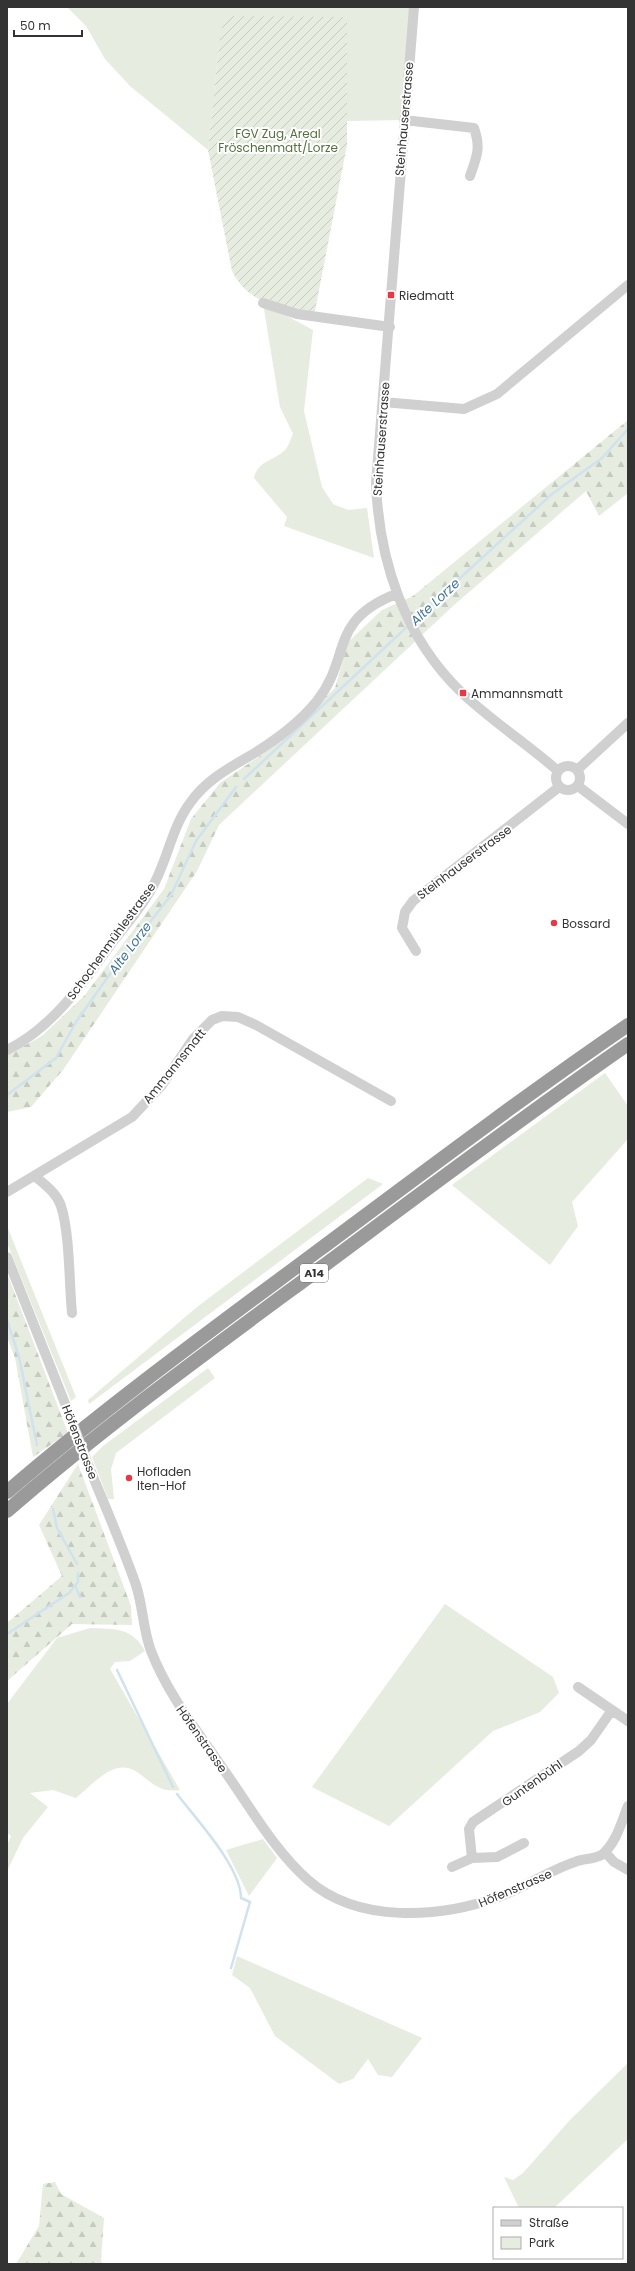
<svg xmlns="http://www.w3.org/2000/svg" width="635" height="2271" viewBox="0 0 635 2271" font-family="Poppins,sans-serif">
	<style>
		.green { fill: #e6ecdf }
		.forest { fill: url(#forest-firs) }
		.garden { fill: url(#garden-furrows) }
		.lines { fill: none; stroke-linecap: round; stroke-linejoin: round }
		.stream { stroke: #cfe2ee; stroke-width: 2.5 }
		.minor { stroke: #d0d0d0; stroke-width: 10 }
		.highway { stroke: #9a9a9a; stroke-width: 14 }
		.minor-bridge { stroke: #d0d0d0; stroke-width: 10 }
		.poi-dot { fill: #e63946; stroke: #fff; stroke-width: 1.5 }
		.labels { text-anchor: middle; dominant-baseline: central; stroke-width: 4; stroke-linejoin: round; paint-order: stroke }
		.shield { fill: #fff; stroke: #707070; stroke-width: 1 }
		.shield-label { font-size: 11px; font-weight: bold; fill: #333 }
		.street-label { font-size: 12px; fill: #333; stroke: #fff }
		.park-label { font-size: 12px; fill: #56703f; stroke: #fff }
		.poi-label { font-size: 12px; fill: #333; stroke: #fff; text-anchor: start }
		.water-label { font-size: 13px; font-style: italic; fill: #3f7597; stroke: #fff }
	</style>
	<defs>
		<pattern id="forest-firs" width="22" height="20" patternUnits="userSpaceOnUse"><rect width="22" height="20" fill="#e6ecdf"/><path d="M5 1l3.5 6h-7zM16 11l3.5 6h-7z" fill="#c6cbc0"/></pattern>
		<pattern id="garden-furrows" width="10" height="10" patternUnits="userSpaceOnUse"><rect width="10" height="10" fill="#e6ecdf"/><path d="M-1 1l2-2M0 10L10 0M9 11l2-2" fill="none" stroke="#c6cbc0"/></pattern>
	</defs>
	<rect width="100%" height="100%" fill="#fff"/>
	<path class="green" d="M67,7h347l-10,113 -57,1v-104l-128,28 -11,105 -78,-64 -25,-27 -19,-33z
		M263,303l50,27 -9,81 18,76 11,17 15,6 19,-2 7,50 -90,-32 3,-9 -33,-39c4,-18 21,-17 32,-29 3,-4 5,-11 7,-15l-13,-27z
		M605,1073l23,33v33l-56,63 6,24 -28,39 -98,-80z
		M368,1178l15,6 -294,220 -1,-4 109,-93z
		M7,1226l69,171 -5,4 -64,-158z
		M208,1368l7,10 -99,75 -5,16 3,30h-6l-16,-42 11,-11z
		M445,1604l108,73 6,16 -19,19 -47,19 -104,95 -77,-39z
		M90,1628c25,1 42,-1 55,23l-15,10 -15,1 -5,7 70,121c-34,6 -39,-34 -70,-19 -12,6 -23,18 -34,27l-23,-8 -23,3 18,14 -25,31 -16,33v-26l4,-9 -4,-3v-129l50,-66z
		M263,1839l14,19 -28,38 -23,-46z
		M237,1956l185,82 -30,39 -14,-2 -10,-16 -15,20 -14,5 -64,-48 -25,-48 -18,-13z
		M628,2063v76l-74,69h-35l-15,-31 9,3 10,-7 47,-53z"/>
	<path class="forest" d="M628,420v73l-29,23 -13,-25 -133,115 -234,219 -22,46 -134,199 -32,37 -24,5v-57l35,-19 43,-41 79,-106 27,-70 29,-36 53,-36 62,-59 13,-46 34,-32 31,-14z
		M7,1273l61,160 -35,24 -18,-99 -8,-21z
		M78,1464l53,142 1,19 -60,-1 -65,57v-58l55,-47 -23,-51z
		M55,2182l6,12 43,24 -3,43 2,3h-87l23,-38 4,-42z"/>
	<path class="garden" d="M224,16l123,1v128l-33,171c-33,-8 -65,-11 -82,-45l-24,-121 11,-105z"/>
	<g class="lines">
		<path class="stream" d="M412,622l140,-128 50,-36 26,-29
			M244,779l165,-154
			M7,1095l49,-37 20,-36 34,-48 61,-79 25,-54 40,-54
			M7,1320l12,37 18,88
			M53,1509l4,19 20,36
			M75,1585l5,12
			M7,1634l62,-41 9,-11v-9
			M117,1670l56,117
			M177,1794c19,25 64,73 64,104l9,4 -19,66"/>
		<path class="minor" d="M414,7l-38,476c3,78 28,154 86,210 30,28 65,51 96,78
			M404,120l70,8c7,20 3,28 -4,48
			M263,303l34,11 93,13
			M383,402l81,7 33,-15 131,-109
			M556 778a12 12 0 1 1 24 0a12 12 0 1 1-24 0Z
			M577,770l51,-47
			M578,786l50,38
			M416,951l-14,-23 3,-16 8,-11 146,-114
			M7,1050c47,-23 77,-69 107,-110 12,-15 25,-30 35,-47 18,-28 21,-63 41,-90 16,-23 39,-35 63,-49 23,-14 47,-32 64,-53 35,-45 11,-80 79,-107
			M35,1176c10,9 22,17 26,30 9,28 8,77 11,107
			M7,1192l125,-75 30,-32 31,-46 19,-19 10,-4 16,1 18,8 135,76
			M7,1257l63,159
			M89,1467c16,39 33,78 47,118 7,21 7,45 15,66 18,46 48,82 75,122 26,37 49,78 82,107 50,44 132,38 190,17 26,-9 50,-26 77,-35 8,-4 20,-2 28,-8 14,-13 18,-31 25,-48
			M578,1687l50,34
			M524,1843l-27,14 -25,1 -3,-29 4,-7 106,-71 12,-11 21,-30
			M605,1852l9,10 14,8
			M452,1867l20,-9"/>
		<path class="highway" d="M7,1492c100,-86 206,-163 312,-242 102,-76 204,-153 309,-225
			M7,1511c100,-87 208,-165 315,-244 101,-75 202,-151 306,-223"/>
		<path class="minor-bridge" d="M70,1416l19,51"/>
	</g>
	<g class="poi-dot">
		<rect x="387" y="291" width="8" height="8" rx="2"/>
		<rect x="459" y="689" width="8" height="8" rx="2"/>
		<circle cx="554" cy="923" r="4"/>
		<circle cx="129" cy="1478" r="4"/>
	</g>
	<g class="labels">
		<rect class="shield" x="300" y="1264" width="28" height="18" rx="3"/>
		<g class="shield-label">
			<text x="314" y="1273">A14</text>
		</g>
		<g class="street-label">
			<text transform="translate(404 119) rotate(-85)">Steinhauserstrasse</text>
			<text transform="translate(381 439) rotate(-86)">Steinhauserstrasse</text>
			<text transform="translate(464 862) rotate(-37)">Steinhauserstrasse</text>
			<text transform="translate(111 941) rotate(-54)">Schochenmühlestrasse</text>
			<text transform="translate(174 1066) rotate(-51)">Ammannsmatt</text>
			<text transform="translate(80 1442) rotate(69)">Höfenstrasse</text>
			<text transform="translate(202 1739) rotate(55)">Höfenstrasse</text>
			<text transform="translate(532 1783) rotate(-35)">Guntenbühl</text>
			<text transform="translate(515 1888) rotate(-23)">Höfenstrasse</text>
		</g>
		<g class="park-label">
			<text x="278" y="133">FGV Zug, Areal<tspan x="278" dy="14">Fröschenmatt/Lorze</tspan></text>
		</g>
		<g class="poi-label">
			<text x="399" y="295">Riedmatt</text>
			<text x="471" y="693">Ammannsmatt</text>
			<text x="562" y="923">Bossard</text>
			<text x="137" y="1471">Hofladen<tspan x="137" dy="14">Iten-Hof</tspan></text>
		</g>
		<g class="water-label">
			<text transform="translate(435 602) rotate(-43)">Alte Lorze</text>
			<text transform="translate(130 948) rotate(-53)">Alte Lorze</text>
		</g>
	</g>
	<rect width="635" height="2271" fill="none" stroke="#333333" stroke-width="16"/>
	<rect x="493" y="2207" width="130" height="52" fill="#ffffff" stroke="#adadad"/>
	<rect x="501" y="2220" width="20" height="6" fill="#d0d0d0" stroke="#adadad"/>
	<text x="529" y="2227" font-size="12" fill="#333333">Straße</text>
	<rect x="501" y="2237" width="20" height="12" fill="#e6ecdf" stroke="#adadad"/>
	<text x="529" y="2247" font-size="12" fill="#333333">Park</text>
	<path d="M14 30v6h68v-6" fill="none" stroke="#333333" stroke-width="2"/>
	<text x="20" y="30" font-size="12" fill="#333333" stroke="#ffffff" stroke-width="3" paint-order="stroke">50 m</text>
</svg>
